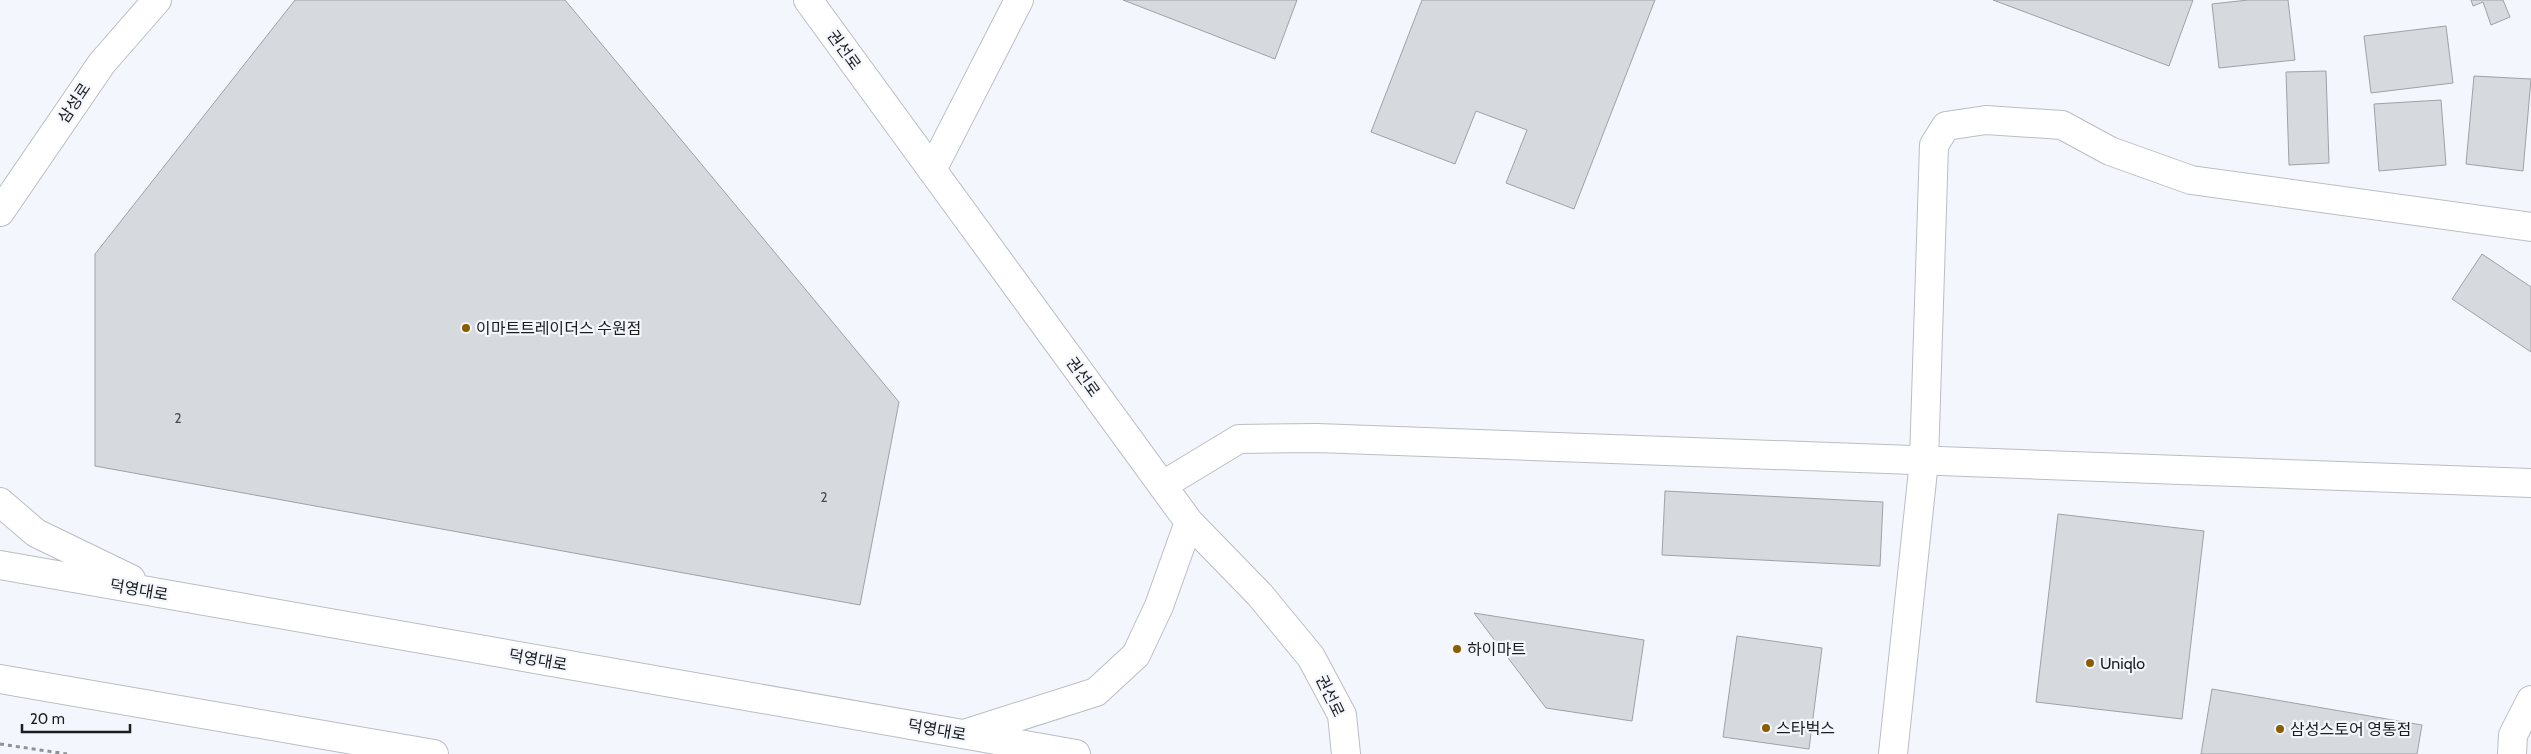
<svg xmlns="http://www.w3.org/2000/svg" width="2531" height="754" viewBox="0 0 2531 754" font-family="Cabin,'Noto Sans KR',sans-serif">
	<style>
		.building { fill: #d6dadf; stroke: #9ea2a6 }
		.lines { fill: none; stroke-linecap: round; stroke-linejoin: round }
		.street-casing { stroke: #babec3; stroke-width: 30 }
		.secondary-casing { stroke: #babec3; stroke-width: 30 }
		.path { stroke: #8f9195; stroke-width: 3; stroke-dasharray: 4 4; stroke-linecap: butt }
		.street { stroke: #fff; stroke-width: 28 }
		.secondary { stroke: #fff; stroke-width: 28 }
		.poi-dot { fill: #8a5e00; stroke: #f3f6fc; stroke-width: 2 }
		.labels { text-anchor: middle; dominant-baseline: central; stroke-width: 4.5; stroke-linejoin: round; paint-order: stroke }
		.number-label { font-size: 14px; fill: #4a4c4f }
		.street-label { font-size: 16px; fill: #1c1d1f; stroke: #f3f6fc }
		.poi-label { font-size: 16px; fill: #1c1d1f; stroke: #f3f6fc; text-anchor: start }
	</style>
	<rect width="100%" height="100%" fill="#f3f6fc"/>
	<path class="building" d="M295,0h270l334,402 -39,203 -765,-139v-212z
		M1123,0h174l-22,59z
		M1422,0h233l-81,209 -68,-26 21,-53 -51,-19 -21,53 -84,-32z
		M1993,0h200l-24,66z
		M2248,0h40l7,60 -76,8 -7,-64z
		M2471,0h32l7,17 -19,8 -8,-23 -10,4z
		M2446,26l7,57 -82,10 -7,-57z
		M2326,71l3,92 -40,2 -3,-93z
		M2474,76l57,3 -8,92 -57,-7z
		M2441,100l5,65 -67,6 -5,-67z
		M2482,254l49,33v65l-79,-53z
		M1665,491l218,11 -3,64 -218,-11z
		M2058,514l146,17 -22,188 -146,-17z
		M1474,613l170,27 -12,81 -86,-13z
		M1737,636l85,12 -13,101 -86,-12z
		M2212,689l210,36 -5,29h-216z"/>
	<g class="lines">
		<g class="street-casing">
			<path id="street" d="M932,170l87,-170
				M1163,485l76,-46 78,-1 1214,45
				M1893,754l31,-293 10,-316 12,-19 40,-6 76,5 48,26 81,29 340,47
				M2512,754l1,-19 18,-35"/>
		</g>
		<g class="secondary-casing">
			<path id="secondary" d="M808,0l381,522 71,73 51,62 31,58 4,39
				M0,212l102,-149 55,-63
				M0,502l36,31 95,46
				M0,565l1076,189
				M0,679l434,75
				M967,733l129,-41 40,-37 23,-49 30,-84"/>
		</g>
		<path class="path" d="M0,744l67,10"/>
		<use href="#street" class="street"/>
		<use href="#secondary" class="secondary"/>
	</g>
	<g class="poi-dot">
		<circle cx="466" cy="328" r="5"/>
		<circle cx="1457" cy="649" r="5"/>
		<circle cx="2090" cy="663" r="5"/>
		<circle cx="1766" cy="728" r="5"/>
		<circle cx="2280" cy="729" r="5"/>
	</g>
	<g class="labels">
		<g class="number-label">
			<text x="178" y="418">2</text>
			<text x="824" y="497">2</text>
		</g>
		<g class="street-label">
			<text transform="translate(844 50) rotate(54)">권선로</text>
			<text transform="translate(74 103) rotate(-56)">삼성로</text>
			<text transform="translate(1083 377) rotate(54)">권선로</text>
			<text transform="translate(139 590) rotate(10)">덕영대로</text>
			<text transform="translate(538 660) rotate(10)">덕영대로</text>
			<text transform="translate(1330 696) rotate(64)">권선로</text>
			<text transform="translate(937 730) rotate(10)">덕영대로</text>
		</g>
		<g class="poi-label">
			<text x="476" y="328">이마트트레이더스 수원점</text>
			<text x="1467" y="649">하이마트</text>
			<text x="2100" y="663">Uniqlo</text>
			<text x="1776" y="728">스타벅스</text>
			<text x="2290" y="729">삼성스토어 영통점</text>
		</g>
	</g>
	<path d="M22 724v8h108v-8" fill="none" stroke="#1c1d1f" stroke-width="2.5"/>
	<text x="30" y="724" font-size="15" fill="#1c1d1f" stroke="#f3f6fc" stroke-width="4" paint-order="stroke">20 m</text>
</svg>
